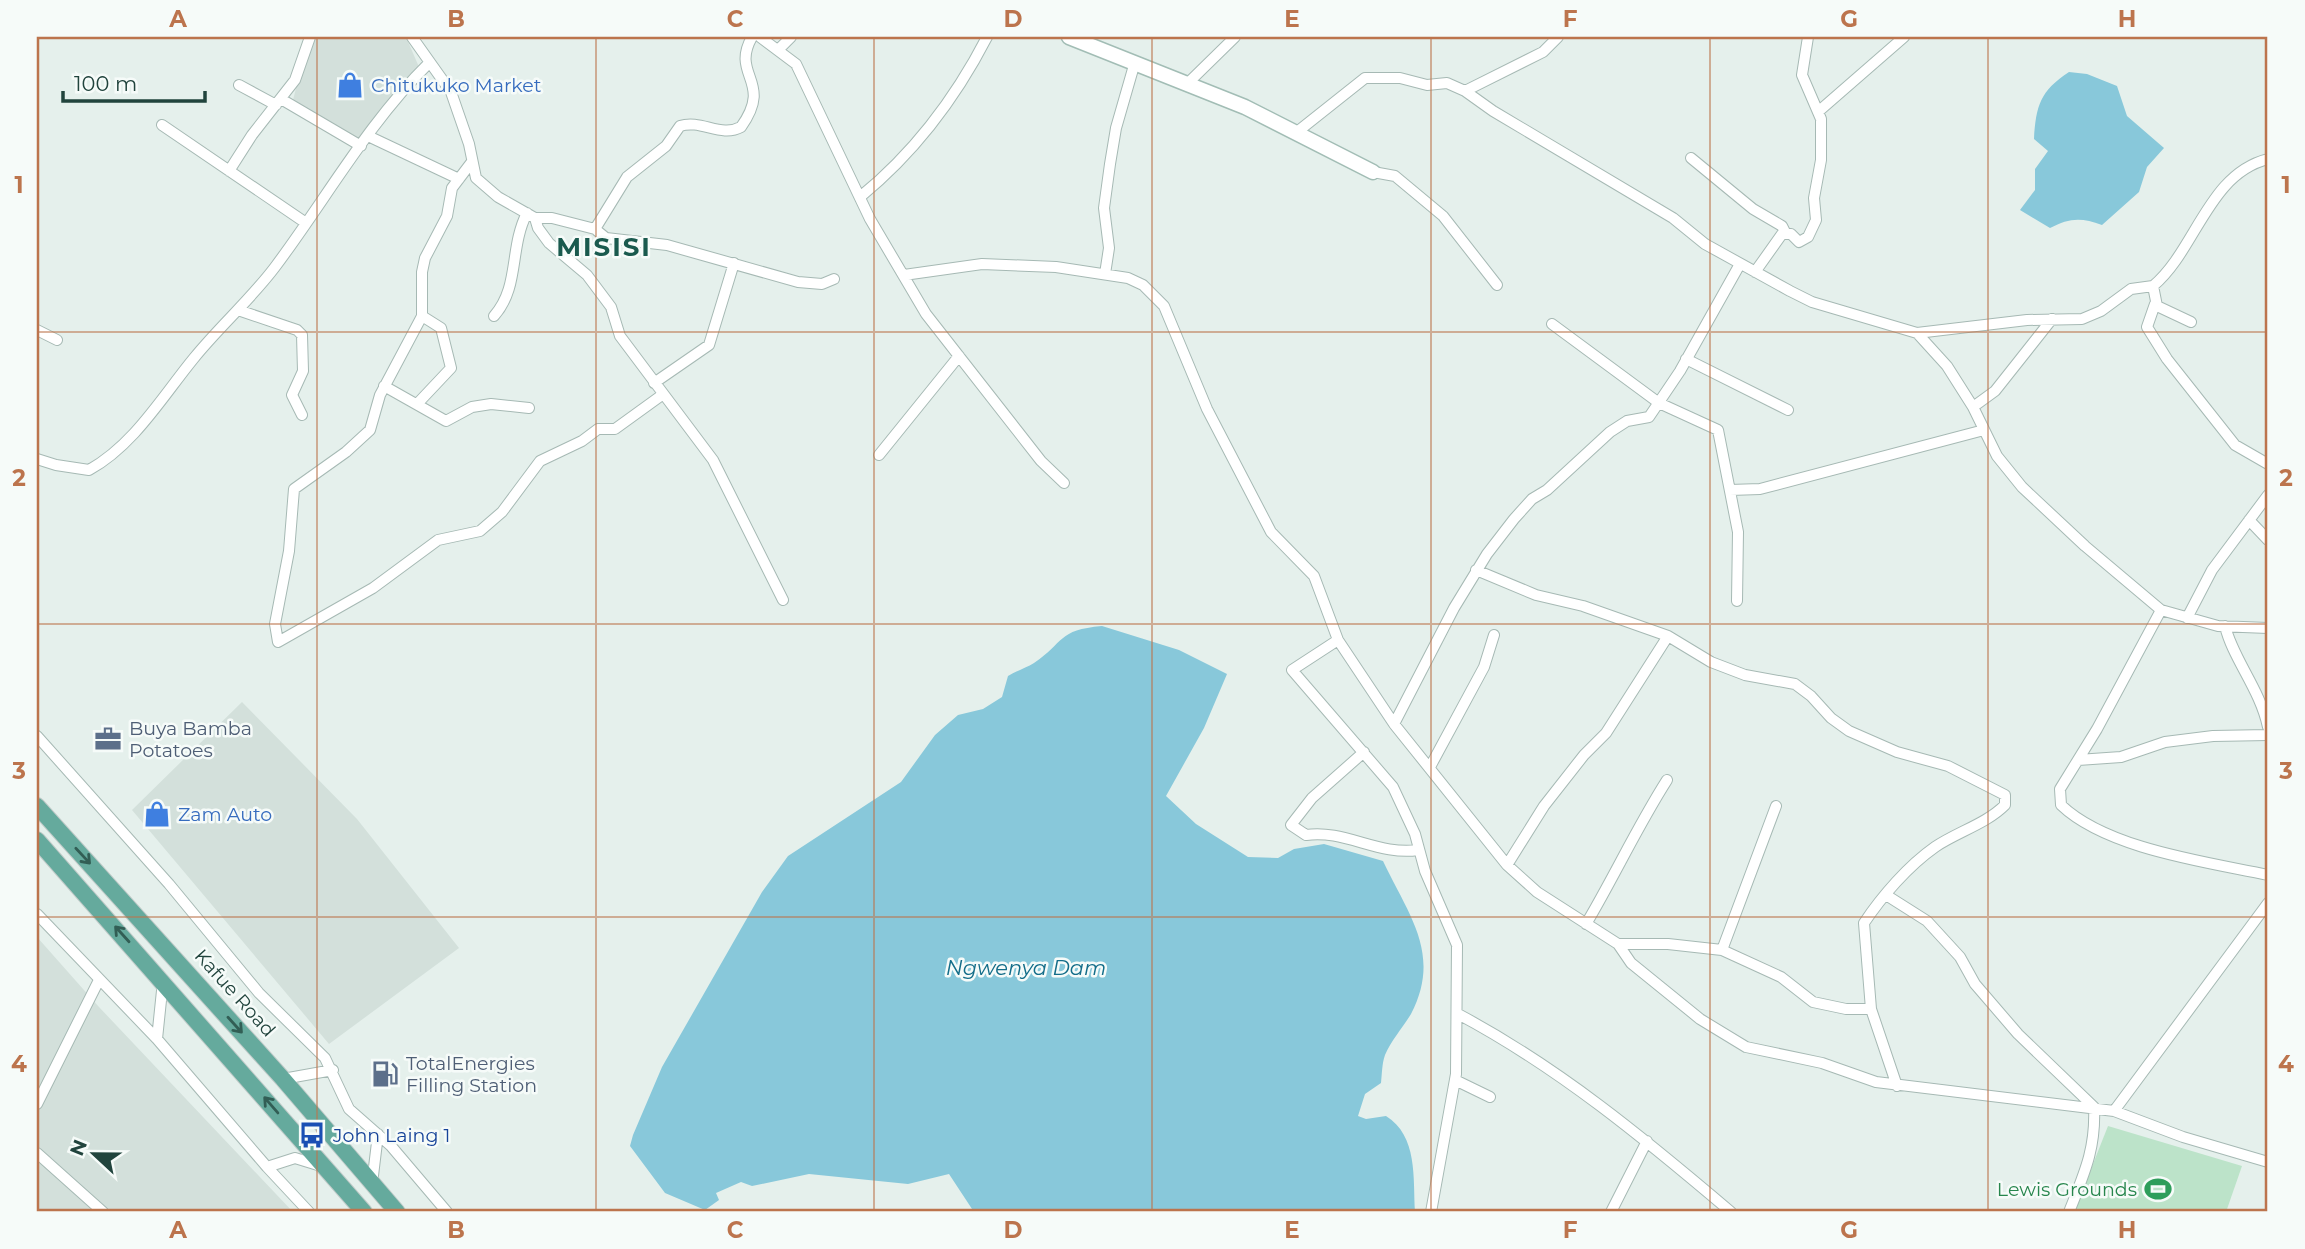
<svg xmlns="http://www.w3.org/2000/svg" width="2305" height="1249" viewBox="0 0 2305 1249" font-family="Montserrat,sans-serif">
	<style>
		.built { fill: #d3e0db }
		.green { fill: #bce3c9 }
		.water { fill: #88c8da }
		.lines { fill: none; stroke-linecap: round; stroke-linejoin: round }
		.street-casing { stroke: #a6b9b4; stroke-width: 12 }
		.secondary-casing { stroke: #a2bdb5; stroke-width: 17 }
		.primary-casing { stroke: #c1cbc9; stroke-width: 18 }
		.street { stroke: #fff; stroke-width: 10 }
		.secondary { stroke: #fff; stroke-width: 14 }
		.primary { stroke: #65aa9d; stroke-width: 16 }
		.oneway { stroke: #325e55 }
		.grid { fill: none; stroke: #bc744d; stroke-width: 2; stroke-opacity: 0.55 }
		.labels { text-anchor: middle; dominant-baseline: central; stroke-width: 5; stroke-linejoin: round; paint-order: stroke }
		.shop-label { font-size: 19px; fill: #366cbe; stroke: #f6fbf9; text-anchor: start }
		.service-label { font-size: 19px; fill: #4e5e75; stroke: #f6fbf9; text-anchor: start }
		.street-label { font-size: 19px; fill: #21443d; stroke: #f6fbf9 }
		.transit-label { font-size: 19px; fill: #164399; stroke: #f6fbf9; text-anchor: start }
		.leisure-label { font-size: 19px; fill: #27864d; stroke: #f6fbf9; text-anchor: end }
		.water-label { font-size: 21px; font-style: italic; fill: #136d89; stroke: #f6fbf9 }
		.district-label { font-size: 26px; font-weight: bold; letter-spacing: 2px; fill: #1a5a4e; stroke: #f6fbf9 }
		.neatline { fill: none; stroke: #bc744d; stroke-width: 2.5 }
		.grid-label { font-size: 23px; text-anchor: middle; font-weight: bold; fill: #bc744d }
	</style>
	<rect width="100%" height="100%" fill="#e5f0ec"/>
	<path class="built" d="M309,37h97l13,30 -60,75 -67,-38z
		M242,702l115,117 102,129 -130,96 -197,-234z
		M37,937l62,70 194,205h-256z"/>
	<path class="green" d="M2108,1126l134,40 -16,46h-152z"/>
	<path class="water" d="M2069,72l18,2 30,12 10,30 37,32 -17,19 -8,25 -37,33c-21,-8 -33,-7 -52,3l-30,-18 15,-20v-21l13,-18 -14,-12c2,-33 6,-48 35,-67z
		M1102,626l77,24 48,24 -23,54 -38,68 30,28 52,33 30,1 16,-9 30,-5 59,17c26,55 59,93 28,153 -8,13 -20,27 -26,41 -3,8 -3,19 -4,28l-16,11 -7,22 8,3 20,-3c32,20 27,62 29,96h-441l-25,-38 -41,10 -99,-10 -57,12 -11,-4 -25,11 3,7 -14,10 -40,-17 -35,-47 3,-11 29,-68 100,-175 26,-36 113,-74 34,-47 23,-20 25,-6 19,-12 6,-21c8,-5 18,-8 26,-13 31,-21 23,-33 68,-37z"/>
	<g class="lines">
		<g class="street-casing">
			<path id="street" d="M412,37l39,55 18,52 7,34 22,19 37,21 3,10 11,15 38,32 24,32 9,29 93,124 70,140
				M760,37l36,27 74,155 56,95 115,147 23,22
				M779,49l12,-12
				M1188,83l47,-46
				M239,85l37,20
				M1465,91l78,-39 15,-15
				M281,99l80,47
				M1819,111l85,-74
				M162,125l144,98
				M1297,132l68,-54h35l27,7 20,-2 18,8 28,20 180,107 32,26 85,47 22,11 105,31 30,33 26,41 24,49 25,31 63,59 76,64 57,16 50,2
				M368,136l91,43
				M1691,158l62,51 29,17 3,6
				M471,163l-19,25 -5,28 -22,42 -3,14v44l-42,79 -10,35 -24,22 -52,37 -5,62 -14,73 3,18 95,-54 65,-48 42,-9 22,-19 38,-51 42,-20 16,-12h17l47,-34
				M229,171l23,-36 43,-55 15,-43
				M1373,172l22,4 48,40 54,69
				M860,197c54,-44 95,-98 127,-160
				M535,218h17l43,11 32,-52 39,-31 14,-20c21,-7 41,12 61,1 33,-46 -11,-51 11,-90
				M595,229l11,9 61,7 131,37 24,2 12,-5
				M1755,272l27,-38h9l8,8 9,-5 8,-17 -2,-22 7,-38v-41l-19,-44 6,-38
				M1105,274l4,-26 -5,-40 6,-44 6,-36 19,-66
				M904,275l78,-11 74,3 72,11 15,7 21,21 43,103 64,123 43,44 24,64 56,84 113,141 30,27 81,52 13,19 69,56 46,28 76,16 54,19 238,29 69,26 85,25
				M2153,286l4,20 34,16
				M2155,304l-8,23 20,32 68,86 33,19
				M238,310l59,20 5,5 1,36 -11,24 10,20
				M494,316c26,-29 15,-68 33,-103
				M1552,324l107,79 59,27 20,102 -1,69
				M37,330l20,10
				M1917,333l110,-13 55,-1 19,-8 30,-22 22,-3c43,-36 55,-112 115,-127
				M1686,359l102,51
				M654,383l55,-38 25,-82
				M384,386l62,35 26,-14 19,-3 38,4
				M418,403l33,-35 -10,-40 -19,-12
				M1973,407l22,-16 57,-72
				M879,455l80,-99
				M37,459l19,6 33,5c45,-25 73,-73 105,-112 26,-32 57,-59 81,-91 51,-68 93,-144 154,-204
				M1730,490l30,-1 224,-59
				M2249,520l19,20
				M1476,570l60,25 47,11 85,30 43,26 34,13 50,9 16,12 20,22 18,13 48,21 51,14 57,29v10c-19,19 -48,27 -70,42 -27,19 -53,49 -71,76l7,86 26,77
				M2161,610l-64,119 -37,60 1,16c46,44 146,57 207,70
				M2187,618l25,-48 56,-75
				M2225,626c8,33 35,63 43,101
				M1338,640l-46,30 101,117 22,47 10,37 32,74 -1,129 -25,138
				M1394,724l60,-116 33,-54 27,-35 18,-20 15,-9 63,-58 17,-11 22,-4 31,-46 60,-107
				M37,736l132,148 90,109 66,65 24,51 42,37 56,66
				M1364,752l-52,46 -21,27 15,10c38,-6 73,21 112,15
				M2078,760l43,-3 44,-15 48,-6 55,-1
				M1430,767l54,-100 10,-32
				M1507,865l37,-59 40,-51 22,-22 62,-97
				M1886,895l41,26 33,36 15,27 43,50 76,73c2,42 -10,67 -25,105
				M37,914l120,125 110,128 28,-9 26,8
				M1586,924c28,-47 51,-97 81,-144
				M1618,944h50l54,6 59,27 32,25 33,7h25
				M1722,950l54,-144
				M1458,1014c100,53 187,125 273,198
				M157,1039l6,-58
				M283,1079l50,-9
				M1455,1080l35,17
				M37,1104l62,-124
				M2114,1111l154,-208
				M37,1153l66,59
				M267,1167l42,45
				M372,1184l6,-50
				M1611,1212l36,-71"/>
		</g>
		<g class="secondary-casing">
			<path id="secondary" d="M1069,37l176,70 128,65"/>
		</g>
		<g class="primary-casing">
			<path id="primary" d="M37,806l246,273 114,133
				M37,840l327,372"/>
		</g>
		<use href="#street" class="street"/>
		<use href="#secondary" class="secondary"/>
		<use href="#primary" class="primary"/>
	</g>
	<defs><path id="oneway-shaft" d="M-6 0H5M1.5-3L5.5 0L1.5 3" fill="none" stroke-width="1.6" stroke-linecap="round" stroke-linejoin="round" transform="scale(1.75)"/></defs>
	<g class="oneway">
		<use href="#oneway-shaft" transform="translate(83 856) rotate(47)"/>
		<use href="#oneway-shaft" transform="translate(122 934) rotate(-132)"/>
		<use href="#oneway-shaft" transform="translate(235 1025) rotate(48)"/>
		<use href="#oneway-shaft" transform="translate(271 1105) rotate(-131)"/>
	</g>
	<path class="grid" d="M317,37v1175M596,37v1175M874,37v1175M1152,37v1175M1431,37v1175M1710,37v1175M1988,37v1175M37,332h2231M37,624h2231M37,917h2231"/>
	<defs>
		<g id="shop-bare" transform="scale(2.1)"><path d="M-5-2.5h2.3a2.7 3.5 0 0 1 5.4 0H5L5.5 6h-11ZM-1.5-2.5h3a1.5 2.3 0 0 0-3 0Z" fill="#3f7fe0" stroke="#f6fbf9" stroke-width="2.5" paint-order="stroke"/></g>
		<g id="office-bare" transform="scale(2.1)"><path d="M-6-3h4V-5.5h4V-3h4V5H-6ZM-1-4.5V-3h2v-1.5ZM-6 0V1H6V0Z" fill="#5c6f8a" stroke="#f6fbf9" stroke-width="2.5" paint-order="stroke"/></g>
		<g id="fuel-bare" transform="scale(2.1)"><path d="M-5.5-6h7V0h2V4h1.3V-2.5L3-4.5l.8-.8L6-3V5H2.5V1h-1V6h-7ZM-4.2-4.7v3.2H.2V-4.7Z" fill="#5c6f8a" stroke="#f6fbf9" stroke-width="2.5" paint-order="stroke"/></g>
		<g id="bus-bare" transform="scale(2.1)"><path d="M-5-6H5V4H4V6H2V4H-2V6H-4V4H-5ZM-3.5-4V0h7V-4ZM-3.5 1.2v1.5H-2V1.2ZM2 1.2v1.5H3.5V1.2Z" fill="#1a4fb4" stroke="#f6fbf9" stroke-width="2.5" paint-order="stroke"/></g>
		<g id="stadium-bare" transform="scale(2.1)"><path d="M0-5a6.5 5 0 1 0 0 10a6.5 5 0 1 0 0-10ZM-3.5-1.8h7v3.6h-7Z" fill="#2e9e5b" stroke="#f6fbf9" stroke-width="2.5" paint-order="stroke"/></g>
	</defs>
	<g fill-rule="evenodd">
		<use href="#shop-bare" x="350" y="85"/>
		<use href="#office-bare" x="108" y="739"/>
		<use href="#shop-bare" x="157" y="814"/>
		<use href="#fuel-bare" x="385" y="1074"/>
		<use href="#bus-bare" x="312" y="1135"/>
		<use href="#stadium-bare" x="2158" y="1189"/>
	</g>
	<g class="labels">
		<g class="shop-label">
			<text x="371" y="85">Chitukuko Market</text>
			<text x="178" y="814">Zam Auto</text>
		</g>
		<g class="service-label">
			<text x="129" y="728">Buya Bamba<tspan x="129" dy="22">Potatoes</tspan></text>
			<text x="406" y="1063">TotalEnergies<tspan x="406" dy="22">Filling Station</tspan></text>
		</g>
		<g class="street-label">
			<text transform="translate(235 993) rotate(48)">Kafue Road</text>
		</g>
		<g class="transit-label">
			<text x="333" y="1135">John Laing 1</text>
		</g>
		<g class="leisure-label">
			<text x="2137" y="1189">Lewis Grounds</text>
		</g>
		<g class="water-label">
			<text x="1026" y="967">Ngwenya Dam</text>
		</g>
		<g class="district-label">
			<text x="604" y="247">MISISI</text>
		</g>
	</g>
	<rect width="2305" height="1249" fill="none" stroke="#f6fbf9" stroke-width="77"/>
	<g transform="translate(94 1154) rotate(292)" stroke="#f6fbf9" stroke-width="5" paint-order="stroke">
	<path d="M0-5L12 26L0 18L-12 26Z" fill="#21443d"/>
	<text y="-10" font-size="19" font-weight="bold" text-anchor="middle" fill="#21443d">N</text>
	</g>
	<path d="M63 91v10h142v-10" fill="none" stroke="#21443d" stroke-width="3.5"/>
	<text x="74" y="91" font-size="21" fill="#21443d" stroke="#f6fbf9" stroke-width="5" paint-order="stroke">100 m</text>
	<rect x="38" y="38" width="2228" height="1172" class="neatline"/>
	<g class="grid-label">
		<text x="178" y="27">A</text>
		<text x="456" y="27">B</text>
		<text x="735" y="27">C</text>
		<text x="1013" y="27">D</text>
		<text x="1292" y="27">E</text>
		<text x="1570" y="27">F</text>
		<text x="1849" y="27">G</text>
		<text x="2127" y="27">H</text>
		<text x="19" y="193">1</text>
		<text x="2286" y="193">1</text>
		<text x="19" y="486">2</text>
		<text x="2286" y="486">2</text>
		<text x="19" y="779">3</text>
		<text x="2286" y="779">3</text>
		<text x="19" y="1072">4</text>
		<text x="2286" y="1072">4</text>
		<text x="178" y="1238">A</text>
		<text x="456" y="1238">B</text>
		<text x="735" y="1238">C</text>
		<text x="1013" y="1238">D</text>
		<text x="1292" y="1238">E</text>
		<text x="1570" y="1238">F</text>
		<text x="1849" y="1238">G</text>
		<text x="2127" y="1238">H</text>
	</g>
</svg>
